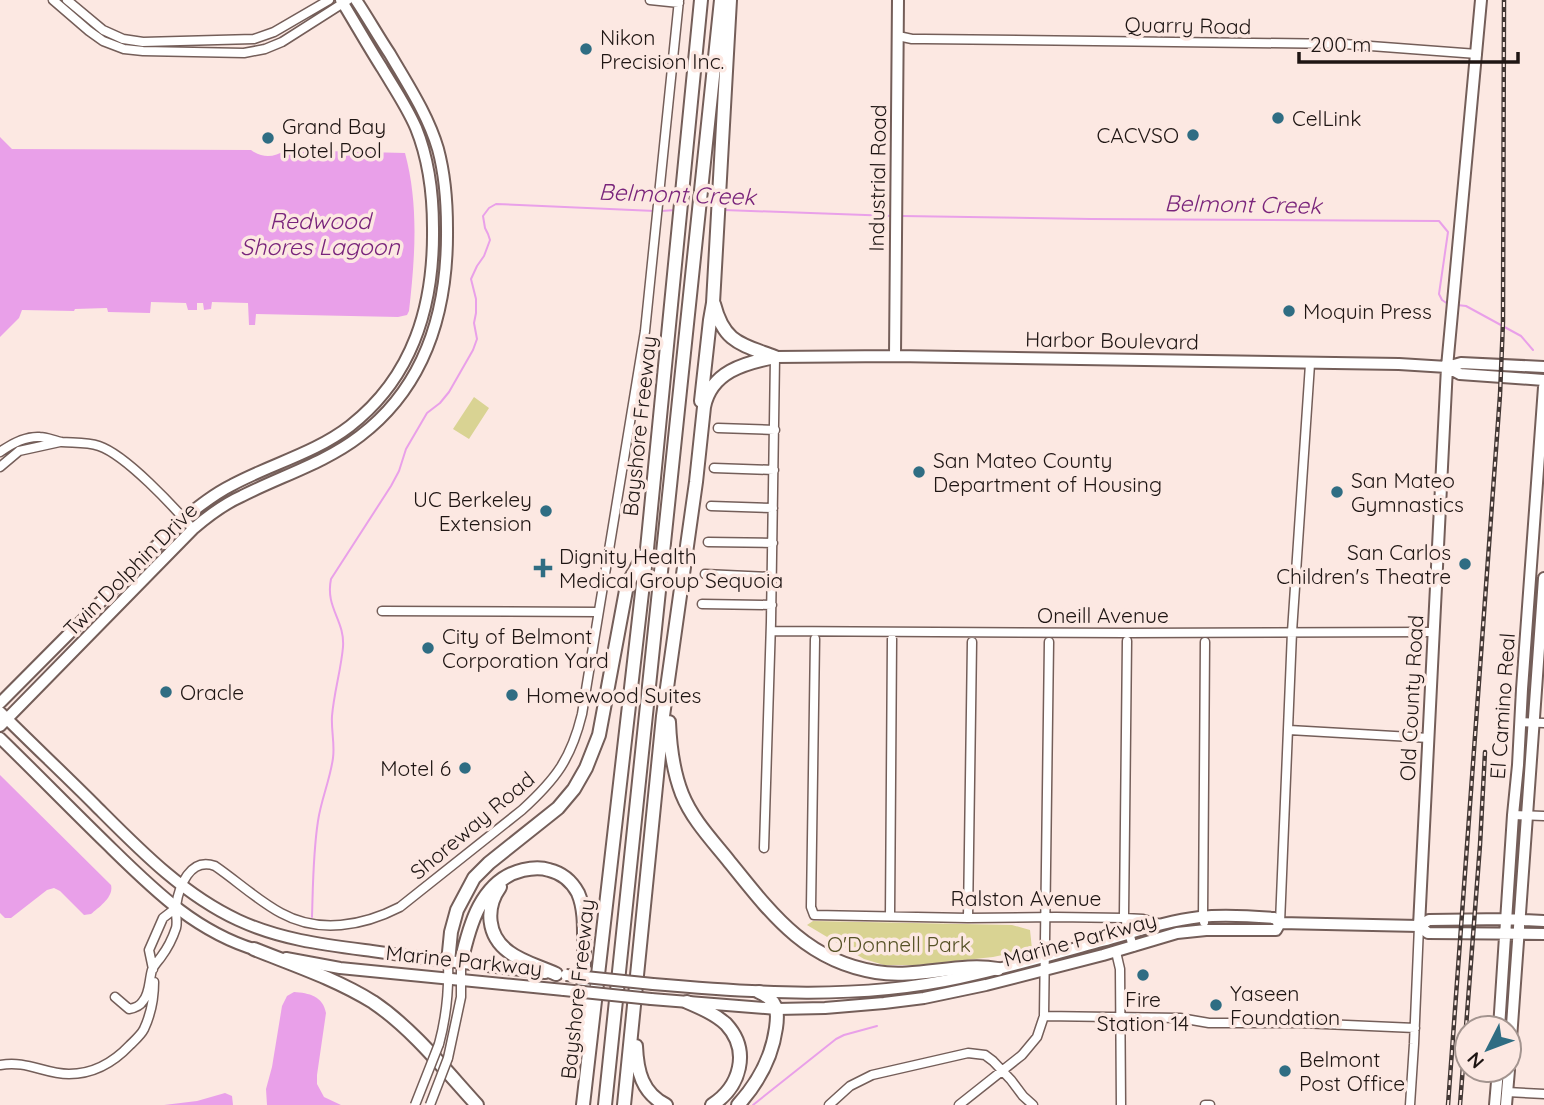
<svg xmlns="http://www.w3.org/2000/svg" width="1544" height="1105" viewBox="0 0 1544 1105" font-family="Quicksand,sans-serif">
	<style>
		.green { fill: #d9d393 }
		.water { fill: #e9a0e9 }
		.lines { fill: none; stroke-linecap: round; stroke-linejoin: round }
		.stream { stroke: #e9a0e9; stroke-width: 2 }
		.minor-casing { stroke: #745e59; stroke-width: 11 }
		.major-casing { stroke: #745e59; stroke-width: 14 }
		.highway-casing { stroke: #745e59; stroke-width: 16 }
		.minor { stroke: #fff; stroke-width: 8 }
		.major { stroke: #fff; stroke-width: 10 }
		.highway { stroke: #fff; stroke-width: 12 }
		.rail-casing { stroke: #433835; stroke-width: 4.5 }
		.rail { stroke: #fce8e2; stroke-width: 2; stroke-dasharray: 5; stroke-linecap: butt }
		.minor-bridge-casing { stroke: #745e59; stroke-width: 11; stroke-linecap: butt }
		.major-bridge-casing { stroke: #745e59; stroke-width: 14; stroke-linecap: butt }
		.minor-bridge { stroke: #fff; stroke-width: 8 }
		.major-bridge { stroke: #fff; stroke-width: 10 }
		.poi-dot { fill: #2f6d83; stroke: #fce8e2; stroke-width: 2.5 }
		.labels { text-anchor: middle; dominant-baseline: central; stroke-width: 7; stroke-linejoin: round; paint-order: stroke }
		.street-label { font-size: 21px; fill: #1e1513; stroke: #fce8e2 }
		.poi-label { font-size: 21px; fill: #1e1513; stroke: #fce8e2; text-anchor: start }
		.park-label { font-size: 21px; fill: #565226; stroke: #fce8e2 }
		.water-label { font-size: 23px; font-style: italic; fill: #79247b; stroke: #fce8e2 }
	</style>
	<rect width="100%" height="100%" fill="#fce8e2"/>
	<path class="green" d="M474,397l15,11 -20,31 -16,-10z
		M813,921l199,4 18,5 2,19 -39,8 -75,8h-34l-20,-6 -57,-34z"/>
	<path class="water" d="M0,137l12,12 239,1c11,8 23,8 34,0l120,3c14,52 10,105 4,158l-2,4 -9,2 -142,-3 -1,11h-6l-1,-22 -36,-1 -1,7 -7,1 -1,-7h-6v7h-9l-2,-7 -35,-1 -1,11 -42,-1 -1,-4 -32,1 -1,2 -52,-1 -3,8 -19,19z
		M0,775l111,110c3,12 -12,22 -20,29l-7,1 -24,-24 -6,-3 -7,2 -36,28h-6l-5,-5z
		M294,992c15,1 29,4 32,21l-9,62v9l7,13 17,8h-74l-1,-16 6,-22 10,-61 5,-10z
		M225,1093l7,3 1,9h-69l33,-4z"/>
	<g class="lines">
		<path class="stream" d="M724,210l169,6
			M661,211l15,-1
			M902,216l189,3 348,2 9,11 -9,62 3,6 6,4
			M1457,305l9,1 55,30 12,14
			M312,917c1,-32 1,-64 6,-96 3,-21 12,-41 15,-63 2,-14 -2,-28 -1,-42 2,-24 9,-46 11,-69 2,-27 -18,-39 -12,-68l60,-93 8,-15 7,-22 21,-36 13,-10 9,-11 24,-42 4,-11 -3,-16 2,-10v-14l-5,-20 6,-13 7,-10 6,-16 -2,-6 -3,-6 -2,-12 6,-8 7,-4 159,7
			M753,1105l83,-66 8,-4 33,-9"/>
		<g class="minor-casing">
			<path id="minor" d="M53,0l36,31 14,10 21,8 19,2 101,2 21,-4 17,-7 66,-42
				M67,0l36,30 20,9 20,3 111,-3 20,-7 55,-32
				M650,0l29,3
				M898,36l14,3h12l420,5 133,10
				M718,428l57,2
				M0,452c11,-8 26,-16 40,-15 7,0 15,4 22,5 12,1 25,0 37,4 27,9 75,61 94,83
				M0,467l19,-16 41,-9
				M714,468l60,2
				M711,506l62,2
				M708,542l65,1
				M705,574l67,3
				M702,604l70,1
				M382,611l216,1
				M771,631l355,2 308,-1
				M815,639l-4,268 3,8 154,3 88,-1 68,1 19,1 18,5
				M1127,641l-3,273 9,33
				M1520,722l24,1
				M1289,730l140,8
				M1513,815l31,1
				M764,848l7,-226 4,-265
				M890,916l2,-277
				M968,918l4,-276
				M1204,922l-1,-5 2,-275
				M1280,923l12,-291 18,-268
				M1116,952l4,17 1,136
				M153,969l-4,-19 14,-32 13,-10
				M115,997l14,12c6,-1 11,-3 14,-8 7,-8 6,-21 9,-31 2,-5 6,-9 9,-13 6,-8 12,-20 15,-29 2,-7 -1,-15 0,-22 3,-20 14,-49 39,-40 22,15 42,34 66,47 38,21 82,13 119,-6l122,-97c34,-31 49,-51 60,-96l63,-383 34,-331
				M1044,1016l136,2 29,5h92l114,5
				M439,1044c7,-26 10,-55 9,-82
				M448,1058l13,-61v-34
				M0,1065c27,-5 44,9 69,9 25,0 44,-11 61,-29 5,-5 11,-10 14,-16 7,-15 10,-31 10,-47
				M1507,1092l37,2
				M829,1105l21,-19 22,-11 96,-22 17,2 8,6 18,19 12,16 10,9
				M959,1105l63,-50 15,-18 7,-21 5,-374
				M1205,1105h5
				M1410,1105l4,-61 5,-118"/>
		</g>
		<g class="major-casing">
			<path id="major" d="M895,356l3,-356
				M775,357l120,-1 504,8 48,3 14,-4 83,4
				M1447,367l13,7 84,6
				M0,703l184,-185c15,-12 30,-24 48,-33 39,-21 83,-32 118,-59 64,-50 84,-121 83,-198 0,-34 -4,-68 -17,-100 -9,-21 -22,-40 -34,-60 -14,-22 -27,-45 -41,-68
				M0,712c31,31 63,61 95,93 43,43 87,89 143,115 43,20 88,25 134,31 58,8 115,15 173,22
				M0,726l193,-197c15,-13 31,-25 49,-33 39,-20 83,-33 118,-60 67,-51 88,-128 87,-208 0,-26 -2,-53 -9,-79 -10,-34 -30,-64 -48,-95 -12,-18 -22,-36 -34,-54
				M0,738c36,35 71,71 107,106 46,45 89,89 153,107
				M1419,926l28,-559 34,-367
				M1419,926l9,7 116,1
				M286,958l54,10 224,22
				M653,984c102,9 205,16 306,-6 48,-10 96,-24 143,-37 33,-9 64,-20 98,-24 24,-3 50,-1 74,1l6,5 139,3 10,-6 77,-1 38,2
				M651,999l126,10 48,-1 59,-5 40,-5 62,-13 117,-30 74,-22 29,-3h70l4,-7
				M1499,1028l14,-213 5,-50 4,-76 22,-302
				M1509,1067l35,-489
				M1495,1105l3,-35
				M1506,1105l3,-35"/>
		</g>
		<g class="highway-casing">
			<path id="highway" d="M714,304c10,39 27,40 61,53
				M701,401l9,-81 3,-17 17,-303
				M669,722c1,25 4,49 13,72 10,25 29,45 46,66 42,52 77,101 148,112 41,7 83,-10 122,-3
				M500,887c-15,21 -13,49 9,65 13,10 32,15 47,22
				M254,949c40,16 82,30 119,53 40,27 72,68 104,103
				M448,962l3,-30 6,-22 17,-32 15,-15 69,-55 16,-19 12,-21 13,-33 28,-150 16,-29
				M461,963c8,-37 20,-83 62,-93 9,-2 17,-3 26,0 13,3 23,12 29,23 7,16 6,36 6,54 0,32 -1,64 -2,97
				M687,1002c14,6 28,12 39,22 25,27 14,63 -14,81
				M636,1046c1,25 6,47 30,59
				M583,1105l64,-556 54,-549
				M605,1105l116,-1105
				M624,1105l39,-389 33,-234 8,-75c7,-35 40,-44 71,-50
				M738,1105c20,-22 34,-48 38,-77 1,-7 2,-16 -1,-22 -3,-7 -9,-11 -16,-14"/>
		</g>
		<use href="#minor" class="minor"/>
		<use href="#major" class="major"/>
		<use href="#highway" class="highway"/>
		<g class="rail-casing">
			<path id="rail" d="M1448,1105l52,-710 3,-73 1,-322
				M1460,1105l20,-260 5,-93"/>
		</g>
		<use href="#rail" class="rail"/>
		<g class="minor-bridge-casing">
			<path id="minor-bridge" d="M415,1105l24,-61
				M430,1105l18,-47"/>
		</g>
		<g class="major-bridge-casing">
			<path id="major-bridge" d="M566,975l87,9
				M564,990l87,9"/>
		</g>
		<use href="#minor-bridge" class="minor-bridge"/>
		<use href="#major-bridge" class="major-bridge"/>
	</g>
	<g class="poi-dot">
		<circle cx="586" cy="49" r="7"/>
		<circle cx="1278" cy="118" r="7"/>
		<circle cx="1193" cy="135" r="7"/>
		<circle cx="268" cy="138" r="7"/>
		<circle cx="1289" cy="311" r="7"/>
		<circle cx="919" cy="472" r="7"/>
		<circle cx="1337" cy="492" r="7"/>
		<circle cx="546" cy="511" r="7"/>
		<circle cx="1465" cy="564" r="7"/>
		<path d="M539.5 557.5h7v7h7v7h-7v7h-7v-7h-7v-7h7z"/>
		<circle cx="428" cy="648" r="7"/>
		<circle cx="166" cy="692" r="7"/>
		<circle cx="512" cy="695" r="7"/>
		<circle cx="465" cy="768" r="7"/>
		<circle cx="1143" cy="975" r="7"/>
		<circle cx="1216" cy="1005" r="7"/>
		<circle cx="1285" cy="1071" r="7"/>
	</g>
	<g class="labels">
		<g class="street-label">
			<text transform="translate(1188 25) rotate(1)">Quarry Road</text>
			<text transform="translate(877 178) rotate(-89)">Industrial Road</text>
			<text transform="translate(1112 340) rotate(1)">Harbor Boulevard</text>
			<text transform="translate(639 426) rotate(-84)">Bayshore Freeway</text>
			<text transform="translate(130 569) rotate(-45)">Twin Dolphin Drive</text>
			<text x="1103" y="615">Oneill Avenue</text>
			<text transform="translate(1411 698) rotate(-87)">Old County Road</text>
			<text transform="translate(1502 706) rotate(-86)">El Camino Real</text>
			<text transform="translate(472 825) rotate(-40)">Shoreway Road</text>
			<text x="1026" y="898">Ralston Avenue</text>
			<text transform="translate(1080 939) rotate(-15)">Marine Parkway</text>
			<text transform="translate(464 960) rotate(6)">Marine Parkway</text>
			<text transform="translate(577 989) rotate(-84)">Bayshore Freeway</text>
		</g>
		<g class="poi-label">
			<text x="600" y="37">Nikon<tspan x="600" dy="24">Precision Inc.</tspan></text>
			<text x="1292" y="118">CelLink</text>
			<text x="282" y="126">Grand Bay<tspan x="282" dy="24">Hotel Pool</tspan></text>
			<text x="1179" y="135" text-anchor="end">CACVSO</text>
			<text x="1303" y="311">Moquin Press</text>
			<text x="933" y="460">San Mateo County<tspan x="933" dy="24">Department of Housing</tspan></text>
			<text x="1351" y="480">San Mateo<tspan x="1351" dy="24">Gymnastics</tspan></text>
			<text x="532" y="499" text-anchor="end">UC Berkeley<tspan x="532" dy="24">Extension</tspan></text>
			<text x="1451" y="552" text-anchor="end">San Carlos<tspan x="1451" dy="24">Children's Theatre</tspan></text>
			<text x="559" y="556">Dignity Health<tspan x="559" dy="24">Medical Group Sequoia</tspan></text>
			<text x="442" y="636">City of Belmont<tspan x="442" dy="24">Corporation Yard</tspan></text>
			<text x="180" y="692">Oracle</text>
			<text x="526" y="695">Homewood Suites</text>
			<text x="451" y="768" text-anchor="end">Motel 6</text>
			<text x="1230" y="993">Yaseen<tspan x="1230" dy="24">Foundation</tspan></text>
			<text x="1143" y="999" text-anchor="middle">Fire<tspan x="1143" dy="24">Station 14</tspan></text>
			<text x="1299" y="1059">Belmont<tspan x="1299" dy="24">Post Office</tspan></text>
		</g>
		<g class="park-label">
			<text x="899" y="944">O'Donnell Park</text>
		</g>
		<g class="water-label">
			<text transform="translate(677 194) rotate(2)">Belmont Creek</text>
			<text transform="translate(1243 204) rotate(1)">Belmont Creek</text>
			<text x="320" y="220">Redwood<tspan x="320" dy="26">Shores Lagoon</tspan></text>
		</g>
	</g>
	<g transform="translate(1488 1049) rotate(228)"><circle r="33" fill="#fce8e2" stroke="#a3948f" stroke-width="2"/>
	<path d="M0-5L12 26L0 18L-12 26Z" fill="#2f6d83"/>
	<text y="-10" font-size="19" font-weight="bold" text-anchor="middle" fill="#1e1513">N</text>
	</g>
	<path d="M1299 52v10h219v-10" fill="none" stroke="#1e1513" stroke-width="3.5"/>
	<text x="1310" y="52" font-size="21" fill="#1e1513" stroke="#fce8e2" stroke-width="5" paint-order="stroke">200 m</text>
</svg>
